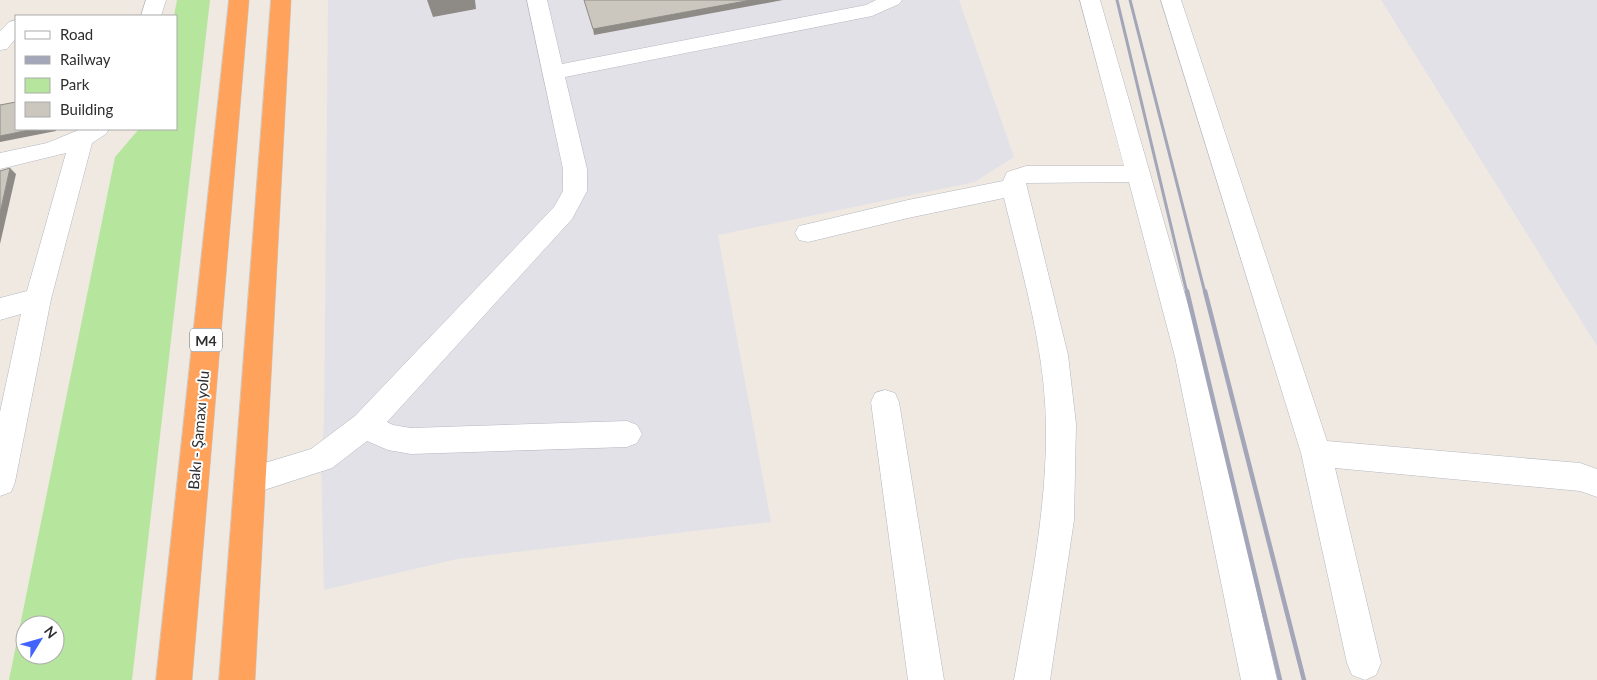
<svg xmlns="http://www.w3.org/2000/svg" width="1597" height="680" viewBox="0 0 1597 680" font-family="Lato,sans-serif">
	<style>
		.industrial { fill: #e3e1e8 }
		.green { fill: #b6e59e; fill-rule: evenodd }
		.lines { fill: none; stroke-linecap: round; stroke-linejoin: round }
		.minor-casing { stroke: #b4b7c1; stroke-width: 1 }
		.highway-casing { stroke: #c9c9c9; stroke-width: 1 }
		.minor { fill: #fff; fill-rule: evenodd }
		.highway { fill: #ffa35c; fill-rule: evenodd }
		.rail-far1 { stroke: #a3a6b8; stroke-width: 3 }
		.rail { stroke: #a3a6b8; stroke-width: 4.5 }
		.shaded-wall { fill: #8e8b86 }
		.building { fill: #cbc7bf; stroke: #8e8b86 }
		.labels { text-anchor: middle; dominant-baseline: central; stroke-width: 4; stroke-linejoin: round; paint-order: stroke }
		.shield { fill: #fff; stroke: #6d6d6d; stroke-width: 1 }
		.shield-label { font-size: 14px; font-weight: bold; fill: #2e2e2e }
		.street-label { font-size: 15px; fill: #2e2e2e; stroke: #fff }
	</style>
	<rect width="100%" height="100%" fill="#efe9e1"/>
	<path class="industrial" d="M328,0h631l55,157 -39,25 -257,53 53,287 -314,37 -133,31 -3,-131 3,-37z
		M1381,0h216v346z"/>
	<path class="green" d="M177,0h33l-78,680h-123l106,-523 24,-28h37v-113h-2zM25,625h30v30h-30z"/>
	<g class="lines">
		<g class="minor-casing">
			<path id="minor" d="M146,0h20l-5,16h-20z
				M527,0h20l15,64 304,-59 10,-5h26l-3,4 -27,12 -307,61 22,92v22l-15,28 -185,203 6,3 18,3 216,-7 10,4 5,9 -5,9 -10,4 -216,7 -23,-4 -21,-9 -35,27 -83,27 -11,-4 -4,-10 4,-10 73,-22 44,-33 199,-209 9,-16v-22z
				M1080,0h20l103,357 74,323h-36l-66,-323 -46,-175 -103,1 42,172 8,69 -2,96 -24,160h-36c15,-85 33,-169 32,-255 -1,-77 -24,-153 -42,-227l-96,20 -100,24 -9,-2 -4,-7 4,-7 9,-2 100,-24 95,-19 4,-9 19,-6h98z
				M1161,0h20l146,441 253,22 17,6v28l-17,-6 -245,-23 46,195 -5,12 -11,5 -13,-5 -5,-12 -46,-210z
				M16,20v18l-9,11 -7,1v-19l9,-9z
				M81,129h28l-3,5 -14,9 -41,156 -36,183 -4,10 -11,4v-84l21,-98 -21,6v-22l27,-7 39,-138 -66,16v-16l47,-10z
				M885,390l10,3 4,9 45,278h-36l-37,-278 4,-9z"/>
		</g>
		<g class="highway-casing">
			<path id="highway" d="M229,0h20l-57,680h-36z
				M271,0h20l-36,680h-36z"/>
		</g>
		<use href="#minor" class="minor"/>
		<use href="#highway" class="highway"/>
		<path class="rail-far1" d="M1117,0l70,293
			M1130,0l75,293"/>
		<path class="rail" d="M1187,291l93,389
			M1205,291l99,389"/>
	</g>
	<path class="shaded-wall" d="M427,0h48l1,9 -43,8z
		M751,0h32l-189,35 -1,-6z
		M34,129h22v2l-56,11v-6z
		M10,168l6,6 -16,70v-31z"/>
	<path class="building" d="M584,0h167l-158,29z
		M16,102v27h18l-34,7v-31z
		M10,168l-10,45v-42z"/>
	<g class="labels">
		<rect class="shield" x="190" y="328.5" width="32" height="23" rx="4"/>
		<g class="shield-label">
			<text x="206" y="340">M4</text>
		</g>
		<g class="street-label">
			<text transform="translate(198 430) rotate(-85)">Bakı - Şamaxı yolu</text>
		</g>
	</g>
	<rect x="15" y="15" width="162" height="115" fill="#ffffff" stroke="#ababab"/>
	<rect x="25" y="31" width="25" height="8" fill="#ffffff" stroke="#ababab"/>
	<text x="60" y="40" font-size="15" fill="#2e2e2e">Road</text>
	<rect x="25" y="56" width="25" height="8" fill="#a3a6b8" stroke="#ababab"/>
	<text x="60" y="65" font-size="15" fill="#2e2e2e">Railway</text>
	<rect x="25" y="78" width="25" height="15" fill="#b6e59e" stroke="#ababab"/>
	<text x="60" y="90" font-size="15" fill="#2e2e2e">Park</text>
	<rect x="25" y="102" width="25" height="15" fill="#cbc7bf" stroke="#ababab"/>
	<text x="60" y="115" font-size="15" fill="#2e2e2e">Building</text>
	<g transform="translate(40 640) rotate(53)"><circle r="24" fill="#ffffff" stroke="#ababab"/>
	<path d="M0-4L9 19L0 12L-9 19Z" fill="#4264fb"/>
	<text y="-8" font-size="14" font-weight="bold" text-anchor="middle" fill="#2e2e2e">N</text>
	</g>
</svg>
